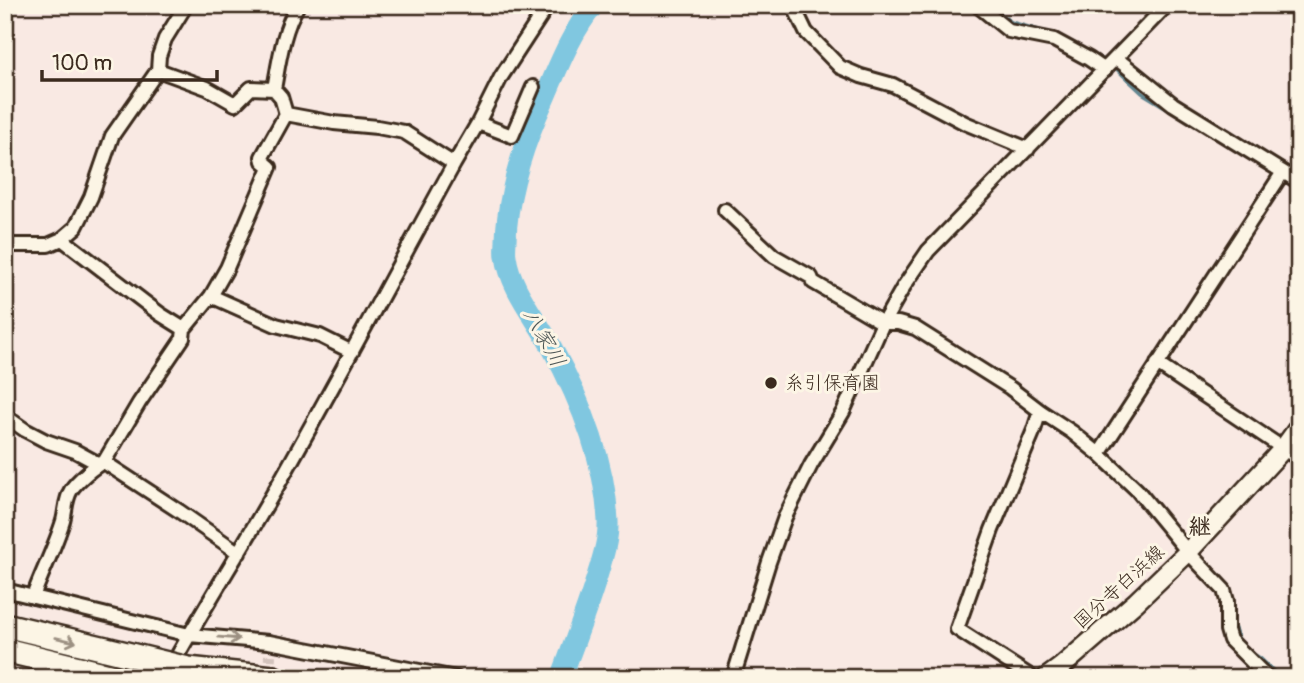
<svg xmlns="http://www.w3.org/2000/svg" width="1304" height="683" viewBox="0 0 1304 683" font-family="Pangolin,'Klee One',sans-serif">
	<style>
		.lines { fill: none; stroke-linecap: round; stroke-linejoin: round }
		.stream { stroke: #648892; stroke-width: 3.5 }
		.river { stroke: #80c7e0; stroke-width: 21 }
		.street-tunnel { stroke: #d3c3bc; stroke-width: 12; stroke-dasharray: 12 6; stroke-linecap: butt }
		.street-casing { stroke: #3b2a1e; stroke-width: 18 }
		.secondary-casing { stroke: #3b2a1e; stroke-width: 23 }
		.highway-casing { stroke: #3b2a1e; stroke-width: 28 }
		.street { stroke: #fcf5e5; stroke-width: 12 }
		.secondary { stroke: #fcf5e5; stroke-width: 18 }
		.highway { stroke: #fcf5e5; stroke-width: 23 }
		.highway-bridge-casing { stroke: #3b2a1e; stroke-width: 28; stroke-linecap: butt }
		.highway-bridge { stroke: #fcf5e5; stroke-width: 23 }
		.oneway { stroke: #9c9082 }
		.poi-dot { fill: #3b2a1e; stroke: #fcf5e5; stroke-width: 2.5 }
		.labels { text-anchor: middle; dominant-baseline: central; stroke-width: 6; stroke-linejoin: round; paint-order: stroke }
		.poi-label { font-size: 19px; fill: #3b2a1e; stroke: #fcf5e5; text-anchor: start }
		.street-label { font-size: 19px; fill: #3b2a1e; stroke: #fcf5e5 }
		.water-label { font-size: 21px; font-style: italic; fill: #505958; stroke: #fcf5e5 }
		.quarter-label { font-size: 23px; font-weight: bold; fill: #3b2a1e; stroke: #fcf5e5 }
	</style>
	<rect width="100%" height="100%" fill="#f9e9e3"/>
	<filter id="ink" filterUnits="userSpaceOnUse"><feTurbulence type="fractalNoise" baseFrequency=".0143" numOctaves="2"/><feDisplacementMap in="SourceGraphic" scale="14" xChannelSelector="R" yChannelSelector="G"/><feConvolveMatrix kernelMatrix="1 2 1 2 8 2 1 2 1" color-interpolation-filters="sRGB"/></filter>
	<g filter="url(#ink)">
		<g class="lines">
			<path class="stream" d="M989,5l22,17 35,10
				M1066,40l44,23 32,30 87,53
				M1283,180l16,10
				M1232,621l8,21
				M1247,650l13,8 21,20"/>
			<path class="river" d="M561,678c12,-32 24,-63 34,-95 6,-20 14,-42 13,-62 -3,-62 -28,-122 -57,-175 -15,-28 -41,-58 -45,-90 -1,-5 0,-11 0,-16 1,-43 15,-87 32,-127 17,-37 30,-77 56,-108"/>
			<path class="street-tunnel" d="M269,678l1,-23"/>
			<g class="street-casing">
				<path id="street" d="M793,5l13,27 34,35 21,9 32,9 72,38 63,26
					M977,5l32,26 45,9 35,19 16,11
					M1116,58l57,46 126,78
					M158,70l49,18 28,16 16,-16 23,1 7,8 5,17
					M274,89c5,-27 9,-60 24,-84
					M286,114l48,9 43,4 27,5 50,32
					M478,123l34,13 21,-49
					M725,210l49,46 37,21 2,5 70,41h15l17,5 95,60 30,23 32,21 27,22 38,36 51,62 36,38 3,11v29l3,10 38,38
					M62,239l98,75 24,15
					M5,245h43l14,-6 14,-12 15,-30 21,-61 46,-66 1,-14 6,-17 21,-34
					M211,296l65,29 44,11 32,16
					M1157,364l142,95
					M5,416l20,14 21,11 29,10 24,13
					M1099,454l184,-282
					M104,462l75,49 60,42
					M5,590l184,45 80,7 187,36
					M33,597c9,-25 22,-50 30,-76 3,-11 2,-21 8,-31 5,-8 24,-25 33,-28l35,-59 44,-65 1,-9 27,-33 16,-28 43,-101 -7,-6 -1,-4 24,-43
					M165,678c36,-66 76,-128 113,-193 60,-106 117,-214 176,-321l24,-41 23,-46 47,-72
					M733,678l36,-116 16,-45 26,-52 32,-53 40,-89 21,-37 24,-35 239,-246
					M1033,678l-76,-49 35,-99 42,-100 6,-19"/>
			</g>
			<g class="secondary-casing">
				<path id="secondary" d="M1046,678l15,-11 75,-65 52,-50 95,-103 16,-22"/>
			</g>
			<g class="highway-casing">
				<path id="highway" d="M5,625l101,24
					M5,650l115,28
					M188,669l85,9"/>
			</g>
			<use href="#street" class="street"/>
			<use href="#secondary" class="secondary"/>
			<use href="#highway" class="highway"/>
			<g class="highway-bridge-casing">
				<path id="highway-bridge" d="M106,649l82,20"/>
			</g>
			<use href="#highway-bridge" class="highway-bridge"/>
		</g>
		<defs><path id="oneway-shaft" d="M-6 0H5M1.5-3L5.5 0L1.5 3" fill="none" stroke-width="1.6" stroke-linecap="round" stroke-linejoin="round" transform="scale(1.75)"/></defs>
		<g class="oneway">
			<use href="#oneway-shaft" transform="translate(229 638) rotate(5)"/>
			<use href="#oneway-shaft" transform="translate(66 640) rotate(13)"/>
		</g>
	</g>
	<circle class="poi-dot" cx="771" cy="383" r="7"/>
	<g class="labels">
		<g class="poi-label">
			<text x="785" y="383">糸引保育園</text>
		</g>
		<g class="street-label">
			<text transform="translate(1119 587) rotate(-42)">国分寺白浜線</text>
		</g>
		<g class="water-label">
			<text transform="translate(544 338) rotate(61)">八家川</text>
		</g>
		<g class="quarter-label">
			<text x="1200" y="526">継</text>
		</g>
	</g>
	<rect width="1304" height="683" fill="none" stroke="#fcf5e5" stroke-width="28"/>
	<rect x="14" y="14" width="1276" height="655" fill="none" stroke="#3b2a1e" stroke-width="2.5" filter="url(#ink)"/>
	<path d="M42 70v10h175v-10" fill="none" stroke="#3b2a1e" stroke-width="3.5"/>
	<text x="52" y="70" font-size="21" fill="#3b2a1e" stroke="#fcf5e5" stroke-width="5" paint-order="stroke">100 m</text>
</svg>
